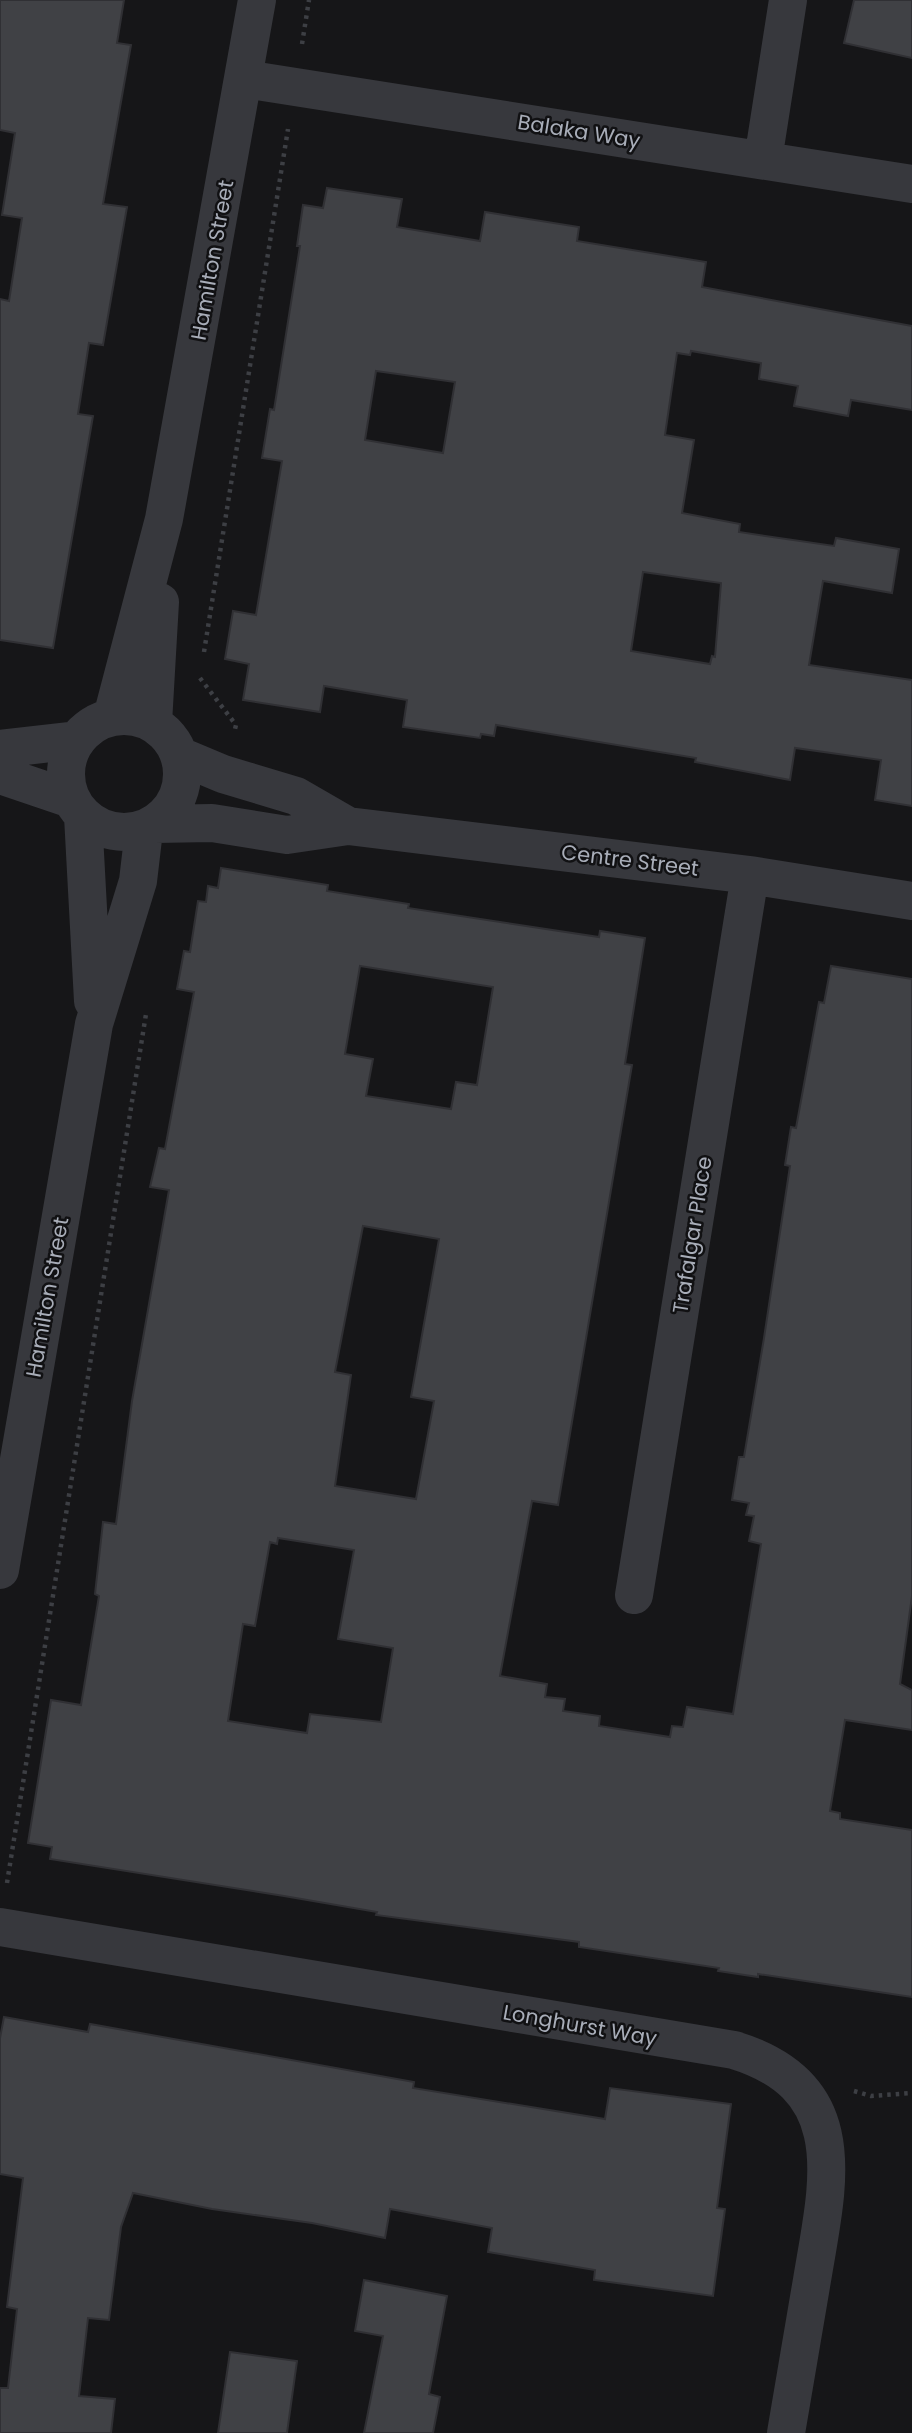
<svg xmlns="http://www.w3.org/2000/svg" width="912" height="2433" viewBox="0 0 912 2433" font-family="Poppins,sans-serif">
	<style>
		.building { fill: #404145; stroke: #303034; stroke-width: 2; fill-rule: evenodd }
		.lines { fill: none; stroke-linecap: round; stroke-linejoin: round }
		.path { stroke: #3d3f44; stroke-width: 4.5; stroke-dasharray: 3.5 5; stroke-linecap: butt }
		.minor { stroke: #37383d; stroke-width: 38 }
		.labels { text-anchor: middle; dominant-baseline: central; stroke-width: 5; stroke-linejoin: round; paint-order: stroke }
		.street-label { font-size: 21px; fill: #a8adb8; stroke: #111113 }
	</style>
	<rect width="100%" height="100%" fill="#161618"/>
	<path class="building" d="M0,0h124l-7,43 14,2 -28,159 24,3 -24,138 -14,-2 -11,71 15,2 -40,232 -53,-8v-341l9,2 13,-83 -20,-3 13,-82 -15,-3z
		M854,0h58v58l-68,-15z
		M327,188l75,11 -5,28 83,14 5,-29 94,15 -2,14 129,21 -4,25 210,39v84l-61,-10 -3,16 -54,-10 4,-20 -39,-7 2,-16 -70,-12 -1,4 -13,-2 -12,82 29,5 -12,73 58,11 -1,8 95,14 2,-8 63,11 -7,44 -69,-12 -14,84 103,15v126l-37,-6 6,-40 -86,-12 -5,32 -95,-18 1,-4 -200,-33 -2,11 -13,-2 -1,4 -77,-11 4,-27 -83,-14 -4,26 -77,-12 6,-36 -24,-5 8,-48 23,4 26,-154 -20,-3 8,-49 4,1 26,-164h-3l6,-41 20,3zM376,371l79,11 -12,71 -78,-13zM643,572l78,11 -6,74 -3,-1 -2,8 -79,-13z
		M221,868l107,17 -1,6 82,13 -1,4 191,29 1,-6 45,7 -20,126 7,1 -74,440 -26,-4 -32,175 47,8 -2,13 20,2 -2,12 37,5 -1,10 71,11 2,-11 11,1 4,-20 46,7 28,-170 -12,-3 5,-25 -8,-1 3,-12 -17,-3 7,-43h5l20,-119 26,-172 -5,-1 6,-38 5,1 23,-126 5,1 7,-37 81,13v617l-12,88 12,6v40l-67,-10 -15,91 10,2v6l72,11v167l-154,-23v3l-40,-6 1,-3 -140,-21v-5l-203,-27 1,-3 -93,-16 -234,-37 2,-12 -24,-4 23,-143 30,5 18,-109 -4,-2 8,-72 13,2 16,-123 37,-211 -19,-3 9,-39 6,1 29,-157 -17,-3 7,-38 6,1 8,-51 8,1 2,-16 10,2zM360,966l133,21 -16,98 -21,-3 -5,27 -85,-13 7,-37 -28,-5zM363,1226l76,13 -28,158 23,4 -18,98 -81,-13 16,-111 -16,-3zM278,1538l76,12 -16,89 55,9 -12,74 -71,-8 -3,19 -79,-12 15,-97 12,2 15,-84 7,2z
		M4,2017l84,15 2,-8 324,58 -1,6 192,31 5,-31 121,16 -14,104 8,1 -12,87 -119,-16 1,-10 -107,-18 4,-24 -102,-19 -5,29 -73,-15 -100,-14 -79,-16 -12,34 -12,93 -21,-2 -9,78 36,3 -4,34h-111v-45h8l9,-79 -10,-2 16,-129 -23,-4v-136z
		M364,2280l83,16 -18,98 11,3 -7,36h-69l19,-97 -28,-5z
		M230,2352l67,9 -10,72h-69z"/>
	<g class="lines">
		<path class="path" d="M302,44l7,-44
			M204,652l84,-523
			M200,678l36,47 -2,8
			M7,1883l139,-869
			M854,2091l17,5 41,-3"/>
		<path class="minor" d="M245,79l667,105
			M763,160l25,-160
			M66 774a58 58 0 1 1 116 0a58 58 0 1 1-116 0Z
			M112,717l52,-198 93,-519
			M153,723l7,-121
			M0,749l77,-9
			M180,756l43,18 73,22 52,30
			M0,775l71,24
			M83,816l10,185
			M155,824l57,-1 75,12 61,-9 402,49 162,26
			M0,1570l94,-546 44,-143 6,-51
			M634,1595l116,-720
			M0,1927l734,123c121,37 94,133 78,230 -9,51 -17,102 -26,153"/>
	</g>
	<g class="labels">
		<g class="street-label">
			<text transform="translate(579 131) rotate(9)">Balaka Way</text>
			<text transform="translate(212 260) rotate(-80)">Hamilton Street</text>
			<text transform="translate(630 860) rotate(7)">Centre Street</text>
			<text transform="translate(692 1235) rotate(-81)">Trafalgar Place</text>
			<text transform="translate(47 1297) rotate(-80)">Hamilton Street</text>
			<text transform="translate(580 2025) rotate(10)">Longhurst Way</text>
		</g>
	</g>
</svg>
